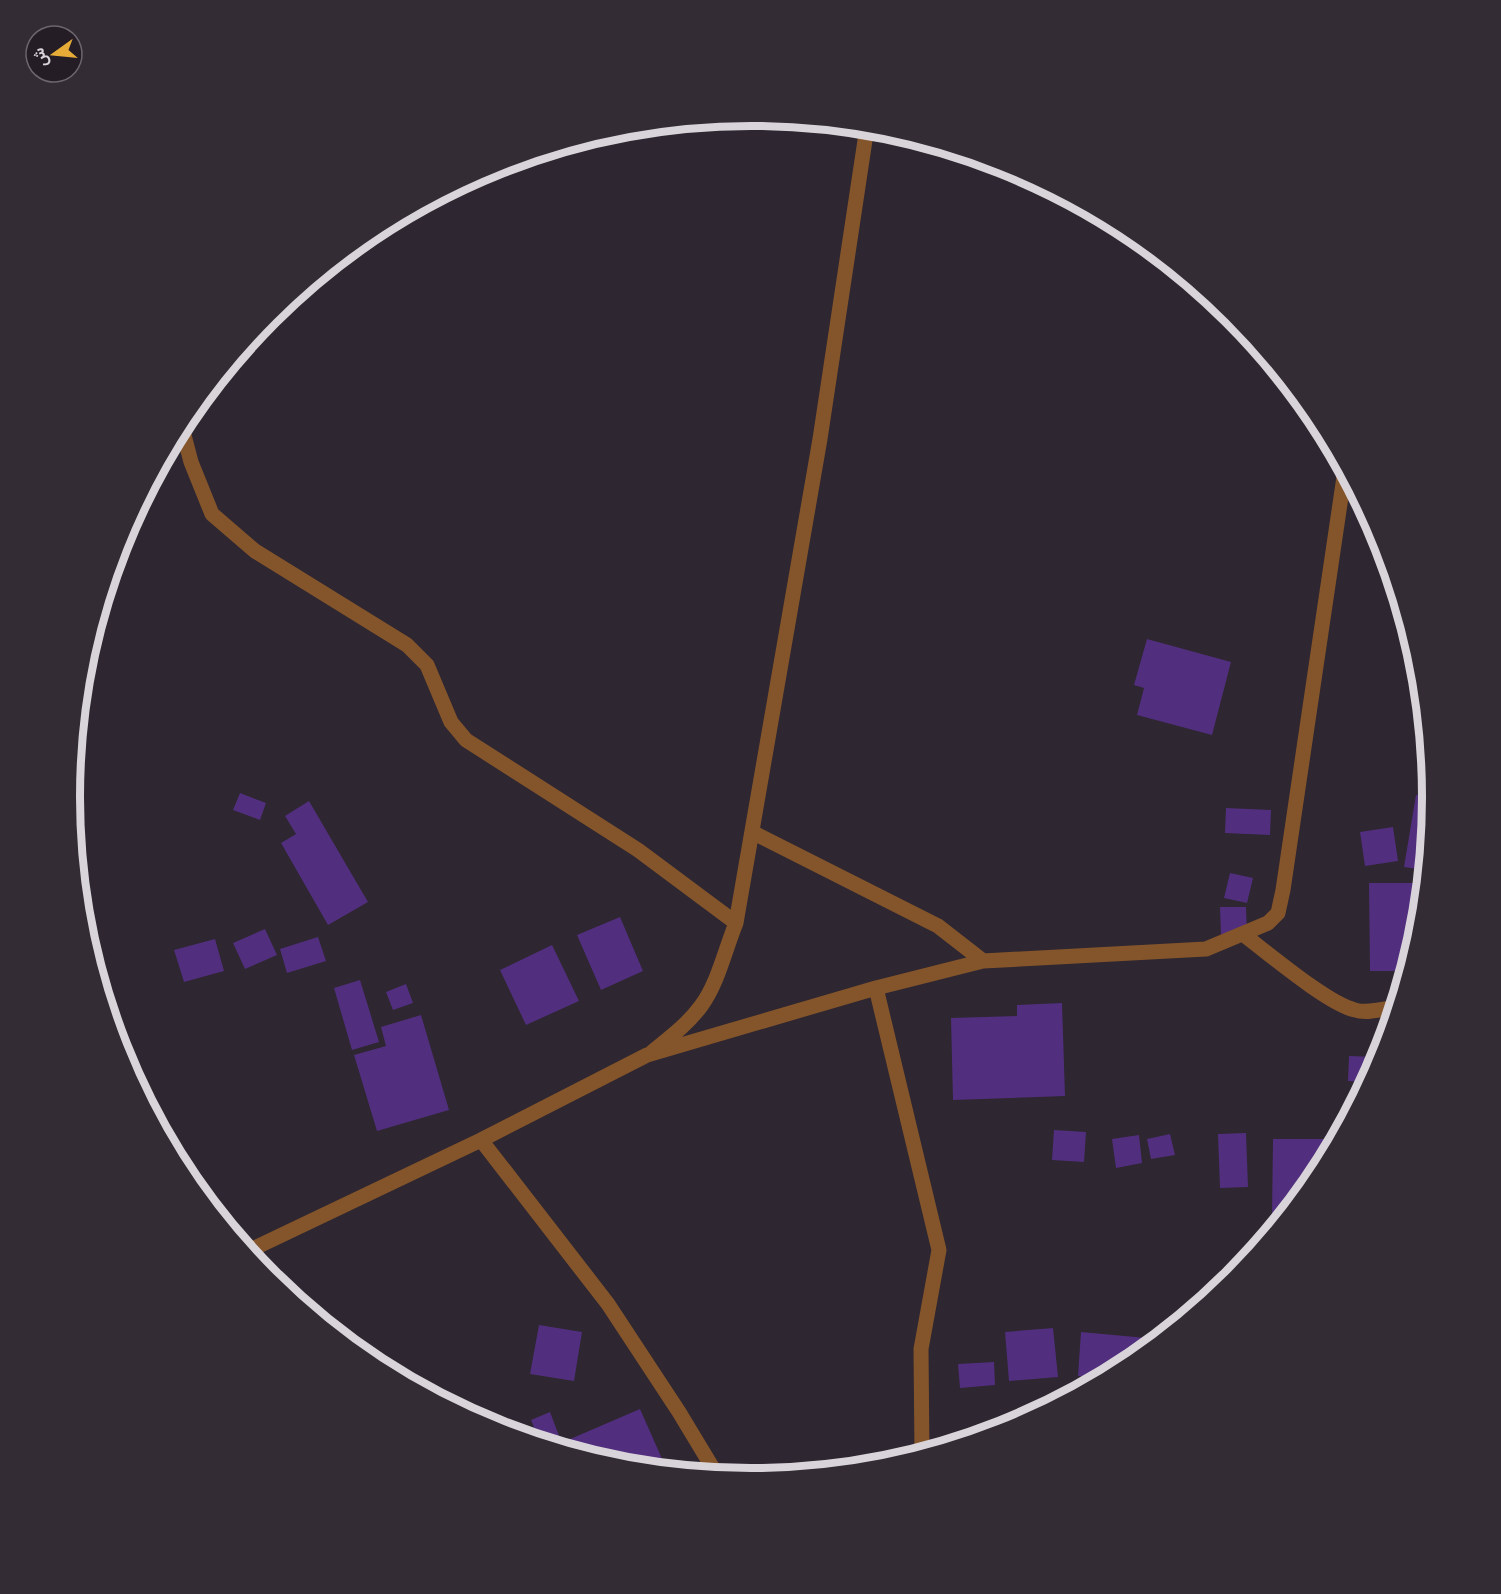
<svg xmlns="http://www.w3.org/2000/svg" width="1501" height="1594" viewBox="0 0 1501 1594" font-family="Arial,Vazirmatn,sans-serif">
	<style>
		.building { fill: #512f7e }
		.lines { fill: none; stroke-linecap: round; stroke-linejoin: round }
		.minor { stroke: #84552b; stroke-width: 15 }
		.rim { fill: none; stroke: #d9d4da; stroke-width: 8 }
	</style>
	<rect width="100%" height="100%" fill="#2e2630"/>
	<path class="building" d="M1147,639l84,23 -19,73 -75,-20 7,-27 -10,-3z
		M240,793l26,10 -6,17 -27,-10z
		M1416,795l16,2 -7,73 -21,-3z
		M309,801l59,101 -40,23 -47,-82 15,-9 -11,-18z
		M1226,808l45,2 -1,25 -45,-2z
		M1393,827l5,34 -33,5 -5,-34z
		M1230,873l23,5 -6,25 -23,-5z
		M1369,883h55l-5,47 -13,41h-36z
		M1220,907h26l1,28 -26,1z
		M620,917l23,54 -42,19 -24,-55z
		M265,929l12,26 -32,14 -12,-26z
		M318,937l8,24 -39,12 -7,-24z
		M215,939l9,32 -40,11 -10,-32z
		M552,945l27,56 -53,24 -26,-55z
		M360,980l19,62 -27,8 -18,-62z
		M406,984l7,19 -20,7 -7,-18z
		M1062,1003l3,93 -112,4 -2,-82 66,-2v-11z
		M421,1015l28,95 -72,21 -23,-76 32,-9 -5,-19z
		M1349,1056l27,1v9l-9,16 -19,-1z
		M1054,1130l32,2 -2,30 -32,-2z
		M1246,1133l2,54 -28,1 -2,-54z
		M1170,1134l5,21 -24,4 -4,-20z
		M1139,1135l3,28 -26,5 -4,-29z
		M1273,1139h60v7l-16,30 -33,41 -12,-1z
		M539,1325l43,7 -8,49 -44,-7z
		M1053,1328l5,49 -49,4 -4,-49z
		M1081,1332l76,7v2l-28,23 -28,14 -23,-2z
		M994,1362l1,23 -35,3 -2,-24z
		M640,1409l27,61 -50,-5 -63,-19z
		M550,1412l11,29 -10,4 -11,-3 -9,-22z"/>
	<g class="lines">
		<path class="minor" d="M181,424l10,38 21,52 43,37 152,94 20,20 24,57 15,18 172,110 98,73
			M752,832l186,94 45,35
			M1244,935c24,18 84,69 111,75 12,4 28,-1 41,-3
			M876,988l63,262 -18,99 1,105
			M652,1052c17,-14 36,-28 49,-46 17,-23 24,-56 35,-83l84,-484 47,-312
			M481,1140l127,164 71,108 38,63
			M246,1252l235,-112 166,-85 229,-67 107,-27 223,-12 62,-26 10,-10 5,-23 62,-420"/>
	</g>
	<path d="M0 0H1501V1594H0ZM80 797a671 671 0 1 1 1342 0a671 671 0 1 1-1342 0Z" fill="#332c34" fill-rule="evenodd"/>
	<path class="rim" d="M80 797a671 671 0 1 1 1342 0a671 671 0 1 1-1342 0Z"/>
	<g transform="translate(54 54) rotate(255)"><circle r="28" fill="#251d26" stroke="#6d666e" stroke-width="1.5"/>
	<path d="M0-4.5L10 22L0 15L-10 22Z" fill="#e7ac37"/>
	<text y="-9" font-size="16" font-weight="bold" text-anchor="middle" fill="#d9d4da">ش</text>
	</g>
</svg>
